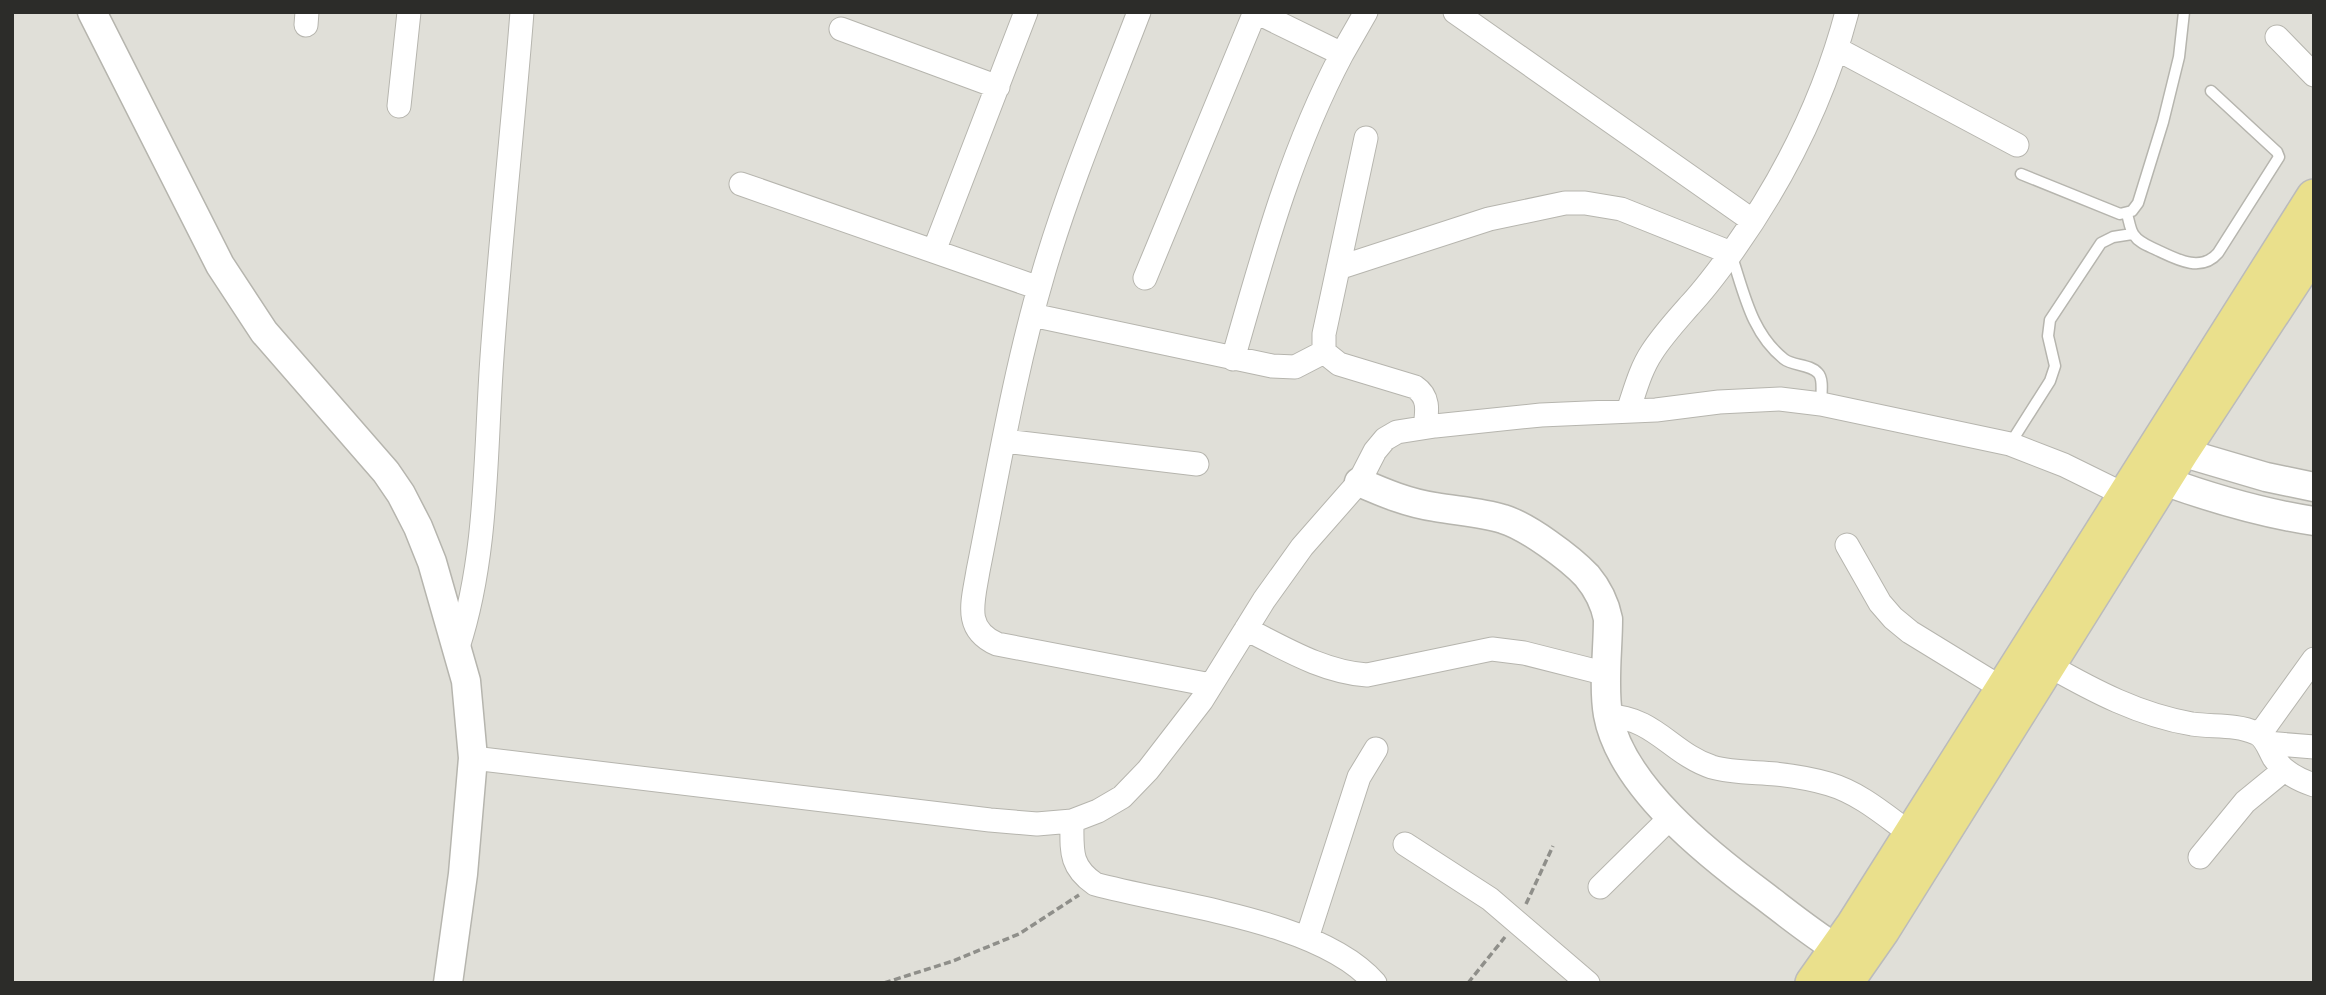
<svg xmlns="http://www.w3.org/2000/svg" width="2326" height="995" viewBox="0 0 2326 995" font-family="'PT Sans Narrow',sans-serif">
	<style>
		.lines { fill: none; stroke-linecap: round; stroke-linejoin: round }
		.service-casing { stroke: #b6b5ae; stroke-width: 13 }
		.minor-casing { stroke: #b6b5ae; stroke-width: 25 }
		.tertiary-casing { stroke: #b6b5ae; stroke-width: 31 }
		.primary-casing { stroke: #bbb; stroke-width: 38 }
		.path { stroke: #8f8f8a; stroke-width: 3.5; stroke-dasharray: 7 3.5; stroke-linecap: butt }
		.service { stroke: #fff; stroke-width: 10 }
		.minor { stroke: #fff; stroke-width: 23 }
		.tertiary { stroke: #fff; stroke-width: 28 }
		.primary { stroke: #eae08c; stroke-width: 35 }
	</style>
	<rect width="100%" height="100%" fill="#e0dfd8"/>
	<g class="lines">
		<g class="service-casing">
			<path id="service" d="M2021,174l99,40 12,-3 6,-8 25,-81 16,-65 5,-45
				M2127,214c2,6 3,16 7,21 5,8 15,11 23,15 19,9 44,23 61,3l61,-96 -2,-5 -66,-61
				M1731,254c13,38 20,79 53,105 9,7 26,5 34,14 6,6 3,22 3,31
				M2010,444l40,-63 5,-15 -7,-30 2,-16 51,-77 12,-6 19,-3"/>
		</g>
		<g class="minor-casing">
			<path id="minor" d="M1139,12c-33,86 -69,171 -95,259 -29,98 -46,200 -66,300 -5,31 -15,58 19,73l214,41
				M1256,12l86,42 24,-42
				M1455,12l298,209
				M306,25l1,-13
				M841,29l157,58
				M2277,37l37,38
				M1837,49l180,96
				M399,106l10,-94
				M1366,138l-42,196v18l15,12 76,23c15,10 12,25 10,40
				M741,184l298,104
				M934,251l92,-239
				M1338,268l151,-49 76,-16h20l36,6 110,44
				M1145,278l110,-266
				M1032,315l240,51 23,1 29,-15
				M1233,359c30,-105 58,-209 109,-305
				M1628,411c7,-20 12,-41 24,-59 11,-17 24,-31 37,-46 16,-17 30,-36 43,-54 52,-73 92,-153 115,-240
				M1005,441l192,23
				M1847,545l33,58 13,15 17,14 93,57
				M1246,629c38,19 77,43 121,46l125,-26 32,4 83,21
				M458,647c30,-92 27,-193 34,-290 8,-115 21,-230 30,-345
				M2048,665c46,26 91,50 144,59 21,3 44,0 64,9 10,4 13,17 18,25 9,14 25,22 40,27
				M1608,716c46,1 64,38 104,51 20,6 44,5 64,7 18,2 36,5 53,10 31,9 57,32 82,50
				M2260,734l54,-75
				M2266,743l48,4
				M473,758l517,62 47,4 35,-3 26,-10 24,-14 26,-27 54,-70 62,-100 38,-53 57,-65 16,-31 10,-12 12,-7 38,-6 106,-11 115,-5 63,-8 61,-3 41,5 189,40 54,21 61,30
				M1072,821c0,29 -3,45 23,63 80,22 225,36 280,99
				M1405,844l85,55 98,84
				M2200,857l45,-55 39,-32
				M1600,887l71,-70
				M1307,938l52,-161 17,-28"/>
		</g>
		<g class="tertiary-casing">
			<path id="tertiary" d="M92,12l128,253 44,67 122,140 15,22 17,33 14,35 34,119 7,77 -10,116 -15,109
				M2181,452l85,25 48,10
				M2164,481c50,18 97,32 150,40
				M1359,482c25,11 49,21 76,25 23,4 46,5 68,12 24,7 67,39 84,57 10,12 18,28 21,43 0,31 -5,66 0,96 13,71 101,140 155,180 25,19 47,37 74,54"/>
		</g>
		<g class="primary-casing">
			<path id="primary" d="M1813,983l41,-58 460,-728
				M1845,983l37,-53 299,-478 133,-203"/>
		</g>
		<path class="path" d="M1526,904l27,-58
			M884,983l69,-22 66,-27 60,-39
			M1468,983l37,-46"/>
		<use href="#service" class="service"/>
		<use href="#minor" class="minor"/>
		<use href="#tertiary" class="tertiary"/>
		<use href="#primary" class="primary"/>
	</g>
	<rect width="2326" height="995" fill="none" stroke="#2c2c29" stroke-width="28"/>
</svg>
